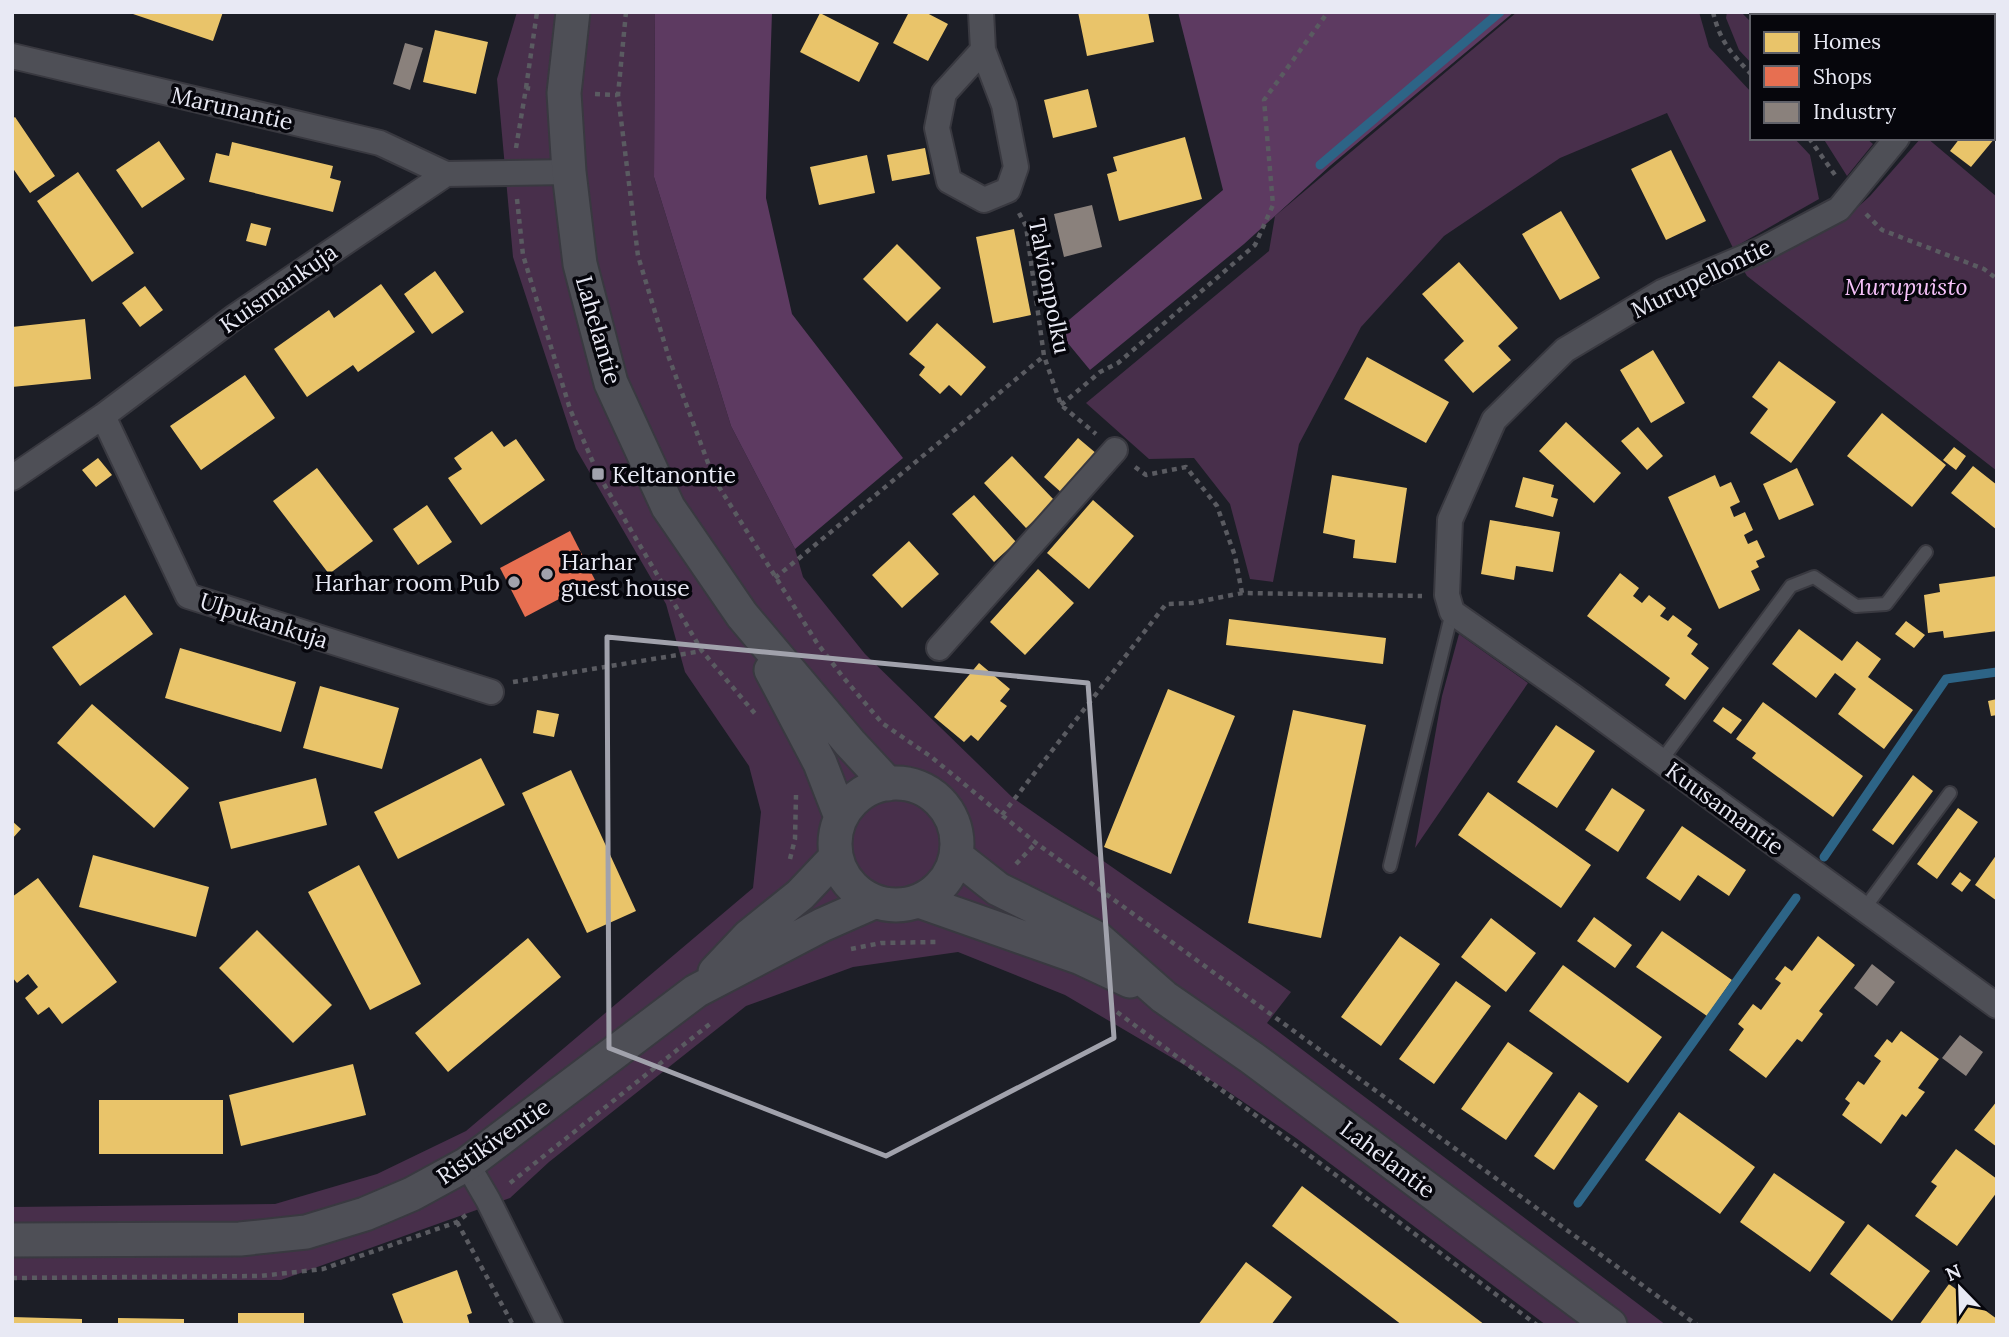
<svg xmlns="http://www.w3.org/2000/svg" width="2009" height="1337" viewBox="0 0 2009 1337" font-family="Lora,serif">
	<style>
		.green { fill: #482f4b }
		.forest { fill: #5d3a61 }
		.homes { fill: #e9c46a }
		.shops { fill: #e76f51 }
		.industry { fill: #8a817c }
		.lines { fill: none; stroke-linecap: round; stroke-linejoin: round }
		.stream { stroke: #2d6486; stroke-width: 9 }
		.lane-casing { stroke: #393940; stroke-width: 16 }
		.street-casing { stroke: #393940; stroke-width: 28 }
		.secondary-casing { stroke: #393940; stroke-width: 37 }
		.path { stroke: #5a5b61; stroke-width: 4.5; stroke-dasharray: 5 5; stroke-linecap: butt }
		.lane { stroke: #4e4f56; stroke-width: 12 }
		.street { stroke: #4e4f56; stroke-width: 24 }
		.secondary { stroke: #4e4f56; stroke-width: 33 }
		.marked { fill: none; stroke: #a1a2ac; stroke-width: 5; stroke-linejoin: round }
		.poi-dot { fill: #a1a2ac; stroke: #06060c; stroke-width: 2.5 }
		.labels { text-anchor: middle; dominant-baseline: central; stroke-width: 7; stroke-linejoin: round; paint-order: stroke }
		.street-label { font-size: 23px; fill: #e8e9f4; stroke: #06060c }
		.park-label { font-size: 23px; font-style: italic; fill: #f6c2fa; stroke: #06060c }
		.poi-label { font-size: 23px; fill: #e8e9f4; stroke: #06060c; text-anchor: start }
	</style>
	<rect width="100%" height="100%" fill="#1c1e26"/>
	<path class="green" d="M517,12h138l-1,165 77,249 64,123 8,28 62,77 148,144 278,194 -24,31 399,302h-120l-250,-187 -76,-52 -155,-91 -107,-43 -105,15 -107,39 -197,156 -39,36 -229,82h-269v-73l263,-3 102,-30 89,-43 287,-243 8,-76 -12,-46 -64,-94 -19,-68 -90,-155 -63,-192 -16,-178z
		M1517,12h182l10,35 43,46v45h42l16,17 9,44 -86,49 -66,-135 -107,45 -116,78 -83,91 -62,117 -26,138 -23,-3 -20,-75 -36,-46 -45,1 -63,-56 183,-152 6,-35z
		M1727,12h14l11,11v41l-13,-14 -13,-32z
		M1823,138h43l7,6 -26,32z
		M1921,138h6l70,59v274l-250,-195 -3,-5 102,-53 24,-22z
		M1459,634l69,49 -113,165 27,-152z"/>
	<path class="forest" d="M655,12h117l-6,186 26,116 111,144 -108,91 -64,-123 -77,-249z
		M1178,12h336l-183,153 -87,79 -154,126 -33,-40 166,-140z"/>
	<path class="homes" d="M134,12h89l-10,29 -80,-27z
		M909,12h16l23,12 -20,37 -35,-18z
		M1078,12h70l6,30 -67,14z
		M1778,12h24l-3,4h-17z
		M1843,12h51l3,2 14,-2 4,4h-74z
		M820,13l59,30 -20,39 -59,-30z
		M435,30l53,12 -12,52 -53,-12z
		M1088,89l9,38 -44,11 -9,-38z
		M15,117l40,59 -25,17 -18,-26v-48z
		M1185,137l17,62 -83,22 -12,-47 10,-3 -4,-14z
		M1960,138h35l-24,29 -21,-16z
		M159,141l26,38 -43,29 -26,-38z
		M232,142l101,24 -3,12 11,3 -8,31 -124,-30 7,-29 13,3z
		M925,148l5,26 -38,7 -5,-26z
		M1671,150l35,71 -40,19 -35,-71z
		M867,155l8,38 -56,12 -9,-38z
		M78,172l56,81 -42,29 -55,-81z
		M1561,211l39,67 -40,22 -38,-66z
		M251,223l20,5 -5,18 -20,-5z
		M1014,229l17,86 -38,8 -17,-86z
		M897,244l44,44 -34,34 -44,-43z
		M1459,262l59,66 -20,18 13,14 -38,33 -29,-33 20,-19 -42,-47z
		M435,271l29,41 -32,22 -28,-40z
		M381,284l34,48 -57,40 -5,-7 -46,32 -33,-48 55,-39 5,8z
		M145,286l18,24 -23,17 -18,-24z
		M85,319l6,60 -79,8v-60z
		M937,323l49,44 -25,29 -12,-11 -9,9 -21,-19 6,-8 -16,-13z
		M1653,350l32,53 -34,20 -31,-53z
		M1367,357l82,45 -23,41 -82,-44z
		M1779,361l57,41 -45,61 -41,-30 18,-24 -16,-12z
		M245,375l30,43 -74,52 -31,-44z
		M1882,413l64,52 -34,42 -65,-51z
		M1566,422l55,51 -27,30 -55,-52z
		M1638,427l25,29 -16,14 -26,-29z
		M492,431l12,16 12,-8 29,41 -64,45 -33,-47 14,-9 -8,-11z
		M1078,438l19,16 -35,39 -18,-16z
		M1954,447l12,9 -10,14 -13,-10z
		M1012,456l43,45 -29,27 -42,-45z
		M98,458l14,17 -16,12 -14,-17z
		M1973,466l24,19v45l-46,-37z
		M317,468l56,73 -44,33 -56,-73z
		M1797,468l17,37 -35,15 -16,-36z
		M1332,475l75,13 -11,75 -43,-5 2,-18 -32,-7z
		M1715,475l5,12 11,-5 9,20 -10,5 4,10 11,-5 8,18 -9,5 4,9 9,-4 8,17 -9,4 3,6 -8,4 9,19 -41,19 -51,-112z
		M1523,477l31,8 -3,12 7,2 -5,18 -38,-10z
		M974,495l42,47 -22,20 -42,-48z
		M1093,500l41,36 -45,53 -42,-36z
		M427,505l25,37 -34,23 -25,-36z
		M1490,520l70,12 -7,40 -37,-6 -2,14 -33,-6z
		M909,541l30,33 -37,34 -30,-33z
		M1038,569l36,34 -49,52 -35,-33z
		M1620,573l19,15 -6,8 9,7 7,-8 17,13 -6,8 8,5 5,-6 19,14 -5,7 11,8 -7,10 18,14 -24,32 -20,-15 5,-7 -83,-62z
		M1997,576v55l-53,7 -1,-7 -15,2 -4,-38 16,-3 -1,-8z
		M125,595l28,39 -73,52 -28,-39z
		M1229,619l157,19 -3,26 -157,-19z
		M1906,621l19,14 -11,13 -19,-14z
		M1799,629l43,32 15,-20 24,18 -13,18 45,33 -29,39 -46,-35 18,-25 -21,-16 -19,25 -44,-34z
		M180,648l116,34 -15,50 -116,-34z
		M979,663l31,26 -10,12 7,5 -29,35 -7,-6 -7,7 -30,-25z
		M320,686l79,22 -17,61 -79,-21z
		M1168,689l67,27 -64,158 -67,-27z
		M1997,699v16l-6,1 -3,-15z
		M1763,702l100,74 -30,41 -81,-59 4,-5 -20,-14z
		M92,704l97,84 -35,40 -97,-85z
		M1723,707l19,13 -11,14 -18,-13z
		M537,710l22,4 -5,23 -21,-4z
		M1293,710l73,15 -45,213 -73,-15z
		M1556,725l39,26 -38,57 -40,-26z
		M481,758l24,47 -107,54 -24,-47z
		M571,770l65,141 -49,22 -65,-140z
		M1913,775l20,16 -40,54 -21,-15z
		M316,778l11,47 -96,24 -12,-47z
		M1612,788l33,22 -27,42 -33,-22z
		M1488,792l103,73 -30,43 -103,-73z
		M1958,808l20,14 -41,57 -20,-15z
		M12,821l9,8 -9,10z
		M1682,826l64,44 -17,26 -31,-21 -18,26 -34,-23z
		M1997,854v47l-22,-16z
		M93,855l116,32 -13,50 -117,-30z
		M359,865l62,119 -51,26 -62,-118z
		M1960,872l11,8 -9,12 -11,-8z
		M38,878l79,104 -55,42 -13,-17 -11,8 -13,-17 13,-11 -10,-13 -11,9 -5,-6v-80z
		M1594,917l38,28 -17,23 -38,-27z
		M1491,918l45,35 -30,39 -45,-35z
		M257,930l75,75 -39,38 -74,-75z
		M1662,931l70,49 -25,36 -71,-49z
		M1400,936l40,28 -59,82 -40,-29z
		M1818,936l37,29 -36,46 4,3 -21,28 -5,-3 -31,39 -37,-28 15,-21 -6,-5 15,-20 8,6 20,-27 -6,-4 10,-13 7,5z
		M528,938l33,39 -113,95 -33,-39z
		M1563,965l99,72 -34,46 -99,-72z
		M1456,981l35,25 -57,78 -35,-25z
		M1901,1031l38,28 -21,29 7,4 -19,25 -4,-3 -21,30 -39,-29 8,-12 -5,-4 13,-18 6,4 17,-24 -7,-5 13,-17 5,4z
		M1508,1042l45,31 -47,67 -45,-31z
		M353,1064l13,51 -125,31 -12,-51z
		M1579,1092l19,14 -44,64 -20,-14z
		M99,1100h124v54h-124z
		M1997,1101v46l-23,-17z
		M1679,1112l76,55 -35,47 -75,-54z
		M1956,1149l41,30v13l-40,54 -42,-30 22,-30 -6,-4z
		M1774,1173l71,49 -35,50 -70,-50z
		M1302,1186l183,139h-83l-130,-99z
		M1868,1224l62,47 -38,50 -62,-47z
		M1246,1262l46,35 -21,28h-73z
		M457,1270l15,43 -5,2 3,10h-66l-12,-31z
		M1949,1284l48,35v6h-78z
		M238,1313h66v12h-66z
		M12,1317l70,2v6h-70z
		M118,1318l66,1v6h-66z"/>
	<path class="shops" d="M570,531l25,49 -70,37 -25,-49z"/>
	<path class="industry" d="M405,43l18,5 -13,42 -17,-6z
		M1092,205l10,42 -38,10 -10,-43z
		M1872,964l23,18 -18,24 -23,-18z
		M1960,1035l23,17 -17,24 -24,-18z"/>
	<g class="lines">
		<path class="stream" d="M1320,165l180,-153
			M1824,857l122,-178 51,-7
			M1578,1203l218,-305"/>
		<g class="lane-casing">
			<path id="lane" d="M1661,761l130,-175 23,-9 42,29 30,-2 40,-52
				M1390,866l62,-254
				M1864,909l86,-116"/>
		</g>
		<g class="street-casing">
			<path id="street" d="M981,12l2,38 21,55 12,62 -8,23 -24,10 -35,-19 -12,-53 7,-35 39,-43
				M1993,30l4,-4
				M12,56l368,87 66,31
				M1897,138l-58,71 -78,41 -99,42 -97,58 -71,70 -44,100 -3,75 5,17 120,84 425,310
				M103,416l85,180 303,96
				M12,478l91,-62 133,-100 210,-142 123,-2
				M939,648l176,-198
				M467,1164l21,36 62,125"/>
		</g>
		<g class="secondary-casing">
			<path id="secondary" d="M573,12l-9,81 5,79 11,92 31,119 57,124 74,108 108,128 38,41
				M771,670l49,93 21,54
				M835 844a61 61 0 1 1 122 0a61 61 0 1 1-122 0Z
				M956,856l42,33 99,49 67,59 88,61 358,267
				M919,901l162,57 49,23
				M715,972l34,-36 51,-41 36,-38
				M12,1240l228,-1 66,-7 59,-18 47,-20 55,-30 229,-173 126,-66 52,-23"/>
		</g>
		<path class="path" d="M626,12l-8,83 20,161 31,102 45,121 103,164 26,34 39,46 48,33 106,87 661,482
			M1713,12c7,30 19,42 39,63
			M526,88l11,-76
			M595,94l22,1
			M1809,138l26,37
			M516,148l10,-60 8,1
			M517,199l6,56 47,154 28,65 104,177 55,65
			M1019,213l7,13 18,130 17,49 35,29
			M1866,214l16,16 102,39 13,10
			M1061,405l39,-33 18,-9 137,-118 18,-40 -9,-105 64,-88
			M1135,467l11,8 40,-8 31,39 18,50 7,37
			M775,578l269,-222
			M513,682l189,-31
			M1002,815l164,-211 26,-1 50,-10 180,3
			M790,859l5,-20 1,-44
			M1016,864l20,-21
			M851,949l30,-6 55,-1
			M1117,1012l420,313
			M510,1183l201,-160
			M457,1222l56,103
			M12,1278l248,-2 63,-7 134,-47 9,-7"/>
		<use href="#lane" class="lane"/>
		<use href="#street" class="street"/>
		<use href="#secondary" class="secondary"/>
	</g>
	<path class="marked" d="M607,637l481,46 26,355 -228,118 -277,-108z"/>
	<g class="poi-dot">
		<rect x="591" y="467" width="14" height="14" rx="3.5"/>
		<circle cx="547" cy="574" r="7"/>
		<circle cx="514" cy="582" r="7"/>
	</g>
	<g class="labels">
		<g class="street-label">
			<text transform="translate(232 108) rotate(13)">Marunantie</text>
			<text transform="translate(1701 278) rotate(-26)">Murupellontie</text>
			<text transform="translate(1050 286) rotate(79)">Talvionpolku</text>
			<text transform="translate(278 288) rotate(-35)">Kuismankuja</text>
			<text transform="translate(599 330) rotate(74)">Lahelantie</text>
			<text transform="translate(264 620) rotate(18)">Ulpukankuja</text>
			<text transform="translate(1725 808) rotate(36)">Kuusamantie</text>
			<text transform="translate(493 1141) rotate(-35)">Ristikiventie</text>
			<text transform="translate(1388 1159) rotate(37)">Lahelantie</text>
		</g>
		<g class="park-label">
			<text x="1906" y="286">Murupuisto</text>
		</g>
		<g class="poi-label">
			<text x="612" y="474">Keltanontie</text>
			<text x="561" y="561">Harhar<tspan x="561" dy="26">guest house</tspan></text>
			<text x="500" y="582" text-anchor="end">Harhar room Pub</text>
		</g>
	</g>
	<rect width="2009" height="1337" fill="none" stroke="#e8e9f4" stroke-width="28"/>
	<rect x="1750" y="14" width="245" height="126" fill="#06060c" stroke="#606169" stroke-width="2"/>
	<rect x="1764" y="32" width="35" height="21" fill="#e9c46a" stroke="#606169" stroke-width="2"/>
	<text x="1813" y="49" font-size="21" fill="#e8e9f4">Homes</text>
	<rect x="1764" y="66" width="35" height="21" fill="#e76f51" stroke="#606169" stroke-width="2"/>
	<text x="1813" y="84" font-size="21" fill="#e8e9f4">Shops</text>
	<rect x="1764" y="102" width="35" height="21" fill="#8a817c" stroke="#606169" stroke-width="2"/>
	<text x="1813" y="119" font-size="21" fill="#e8e9f4">Industry</text>
	<g transform="translate(1960 1288) rotate(337)" stroke="#06060c" stroke-width="5" paint-order="stroke">
	<path d="M0-5L12 26L0 18L-12 26Z" fill="#e8e9f4"/>
	<text y="-10" font-size="19" font-weight="bold" text-anchor="middle" fill="#e8e9f4">N</text>
	</g>
</svg>
